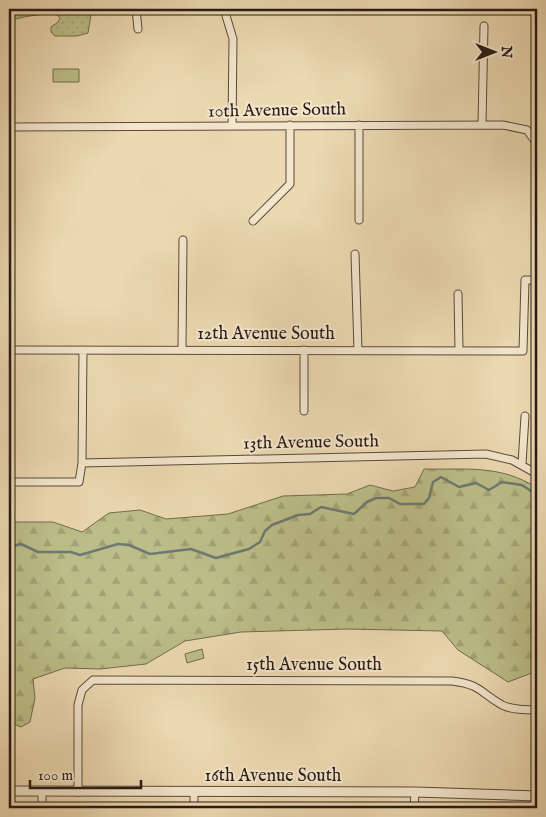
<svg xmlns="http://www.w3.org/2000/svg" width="546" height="817" viewBox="0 0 546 817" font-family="'IM FELL English',serif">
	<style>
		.grass { fill: url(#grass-dots); stroke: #726c50 }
		.forest { fill: url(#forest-firs); stroke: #726c50 }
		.pitch { fill: #bcbe89; stroke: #726c50 }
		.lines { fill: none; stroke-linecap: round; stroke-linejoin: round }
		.stream { stroke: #6c7a73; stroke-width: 2.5 }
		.minor-casing { stroke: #594a3e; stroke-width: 9 }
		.tertiary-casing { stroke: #594a3e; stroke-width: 11 }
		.minor { stroke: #f3e6cc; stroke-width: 7 }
		.tertiary { stroke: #f3e6cc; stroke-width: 9 }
		.labels { text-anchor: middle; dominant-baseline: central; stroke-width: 4; stroke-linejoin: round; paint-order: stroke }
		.street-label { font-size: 18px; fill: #281b17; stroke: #f3e6cc }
	</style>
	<defs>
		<pattern id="grass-dots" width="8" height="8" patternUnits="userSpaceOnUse" patternTransform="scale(1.25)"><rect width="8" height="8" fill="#bcbe89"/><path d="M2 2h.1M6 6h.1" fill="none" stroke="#a2a376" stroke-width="1.8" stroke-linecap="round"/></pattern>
		<pattern id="forest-firs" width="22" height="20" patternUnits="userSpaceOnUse" patternTransform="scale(1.25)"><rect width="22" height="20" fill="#bcbe89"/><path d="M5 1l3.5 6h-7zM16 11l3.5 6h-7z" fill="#a2a376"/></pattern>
	</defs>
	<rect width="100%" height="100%" fill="#ecd9b1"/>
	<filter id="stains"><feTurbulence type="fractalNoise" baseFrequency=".004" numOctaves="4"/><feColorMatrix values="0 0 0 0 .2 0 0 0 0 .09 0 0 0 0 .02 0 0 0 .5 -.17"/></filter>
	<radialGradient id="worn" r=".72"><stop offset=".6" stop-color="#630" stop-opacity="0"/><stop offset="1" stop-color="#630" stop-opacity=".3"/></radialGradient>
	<path class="grass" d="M54,9h38l-4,24 -11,3h-22l-4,-4v-5l7,-5 2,-4 -6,-6z"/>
	<path class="forest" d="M9,9h42l-1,3c-11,4 -22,3 -34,7l-7,-4z
		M424,469c41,1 76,-5 113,19v183l-29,11 -50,-32 -16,-19 -95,-2 -106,3 -56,9 -39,23 -46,5 -35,-1 -32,11 2,19 -5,24 -9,5 -12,-5v-200h44l29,10 27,-19 31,-3 26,9 62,-5 55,-18 64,-2 23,-9 23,6 22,-4z"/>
	<path class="pitch" d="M53,69h26v13h-26z
		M202,649l2,9 -17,5 -2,-9z"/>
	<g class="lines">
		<path class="stream" d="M9,547l12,-3 17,8h33l9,3 38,-11 11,1 21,9 41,-5 25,9 33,-9 11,-7 5,-11 7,-6 26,-10 12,-1 11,-7 33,7 13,-12 9,-4h13l11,6h24l5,-6 4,-16 8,-5 18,10 17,-4 13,7 13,-8 20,3 15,10"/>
		<g class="minor-casing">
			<path id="minor" d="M136,9l2,20
				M224,9l9,30 -1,87
				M482,124l2,-98
				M359,125v95
				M9,127l494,-2 24,5 10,14
				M253,221l37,-37v-59
				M355,254l3,96
				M458,294l1,56
				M182,349l1,-109
				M9,350l514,1 2,-71h12
				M304,350v61
				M82,463l404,-9 26,6 25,14
				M522,464l3,-48
				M9,482h70l3,-19 1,-113
				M78,792v-87l4,-15 11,-10 359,1c30,4 27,11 50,24 10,5 24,5 35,5
				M42,808v-16
				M194,808v-15
				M414,808l1,-16"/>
		</g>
		<g class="tertiary-casing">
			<path id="tertiary" d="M9,791l406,1 122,4"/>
		</g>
		<use href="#minor" class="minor"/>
		<use href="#tertiary" class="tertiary"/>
	</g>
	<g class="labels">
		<g class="street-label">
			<text transform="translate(277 111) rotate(-1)">10th Avenue South</text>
			<text x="266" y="334">12th Avenue South</text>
			<text transform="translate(311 443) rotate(-1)">13th Avenue South</text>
			<text x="314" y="665">15th Avenue South</text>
			<text x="273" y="776">16th Avenue South</text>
		</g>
	</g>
	<rect width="546" height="817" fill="none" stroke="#ecd9b1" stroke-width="30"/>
	<rect x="10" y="10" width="526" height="797" fill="none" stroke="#281b17" stroke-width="2.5"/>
	<rect x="15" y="15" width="516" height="787" fill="none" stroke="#281b17"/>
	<g transform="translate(494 52) rotate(90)" stroke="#f3e6cc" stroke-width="4" paint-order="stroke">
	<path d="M0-4L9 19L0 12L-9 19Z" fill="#281b17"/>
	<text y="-8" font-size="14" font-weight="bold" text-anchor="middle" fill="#281b17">N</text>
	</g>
	<path d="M30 780v8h111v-8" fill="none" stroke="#281b17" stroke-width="2.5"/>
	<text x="38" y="780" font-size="15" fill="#281b17" stroke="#f3e6cc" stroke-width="4" paint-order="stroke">100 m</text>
	<rect width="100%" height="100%" filter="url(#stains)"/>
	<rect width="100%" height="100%" fill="url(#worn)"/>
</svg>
